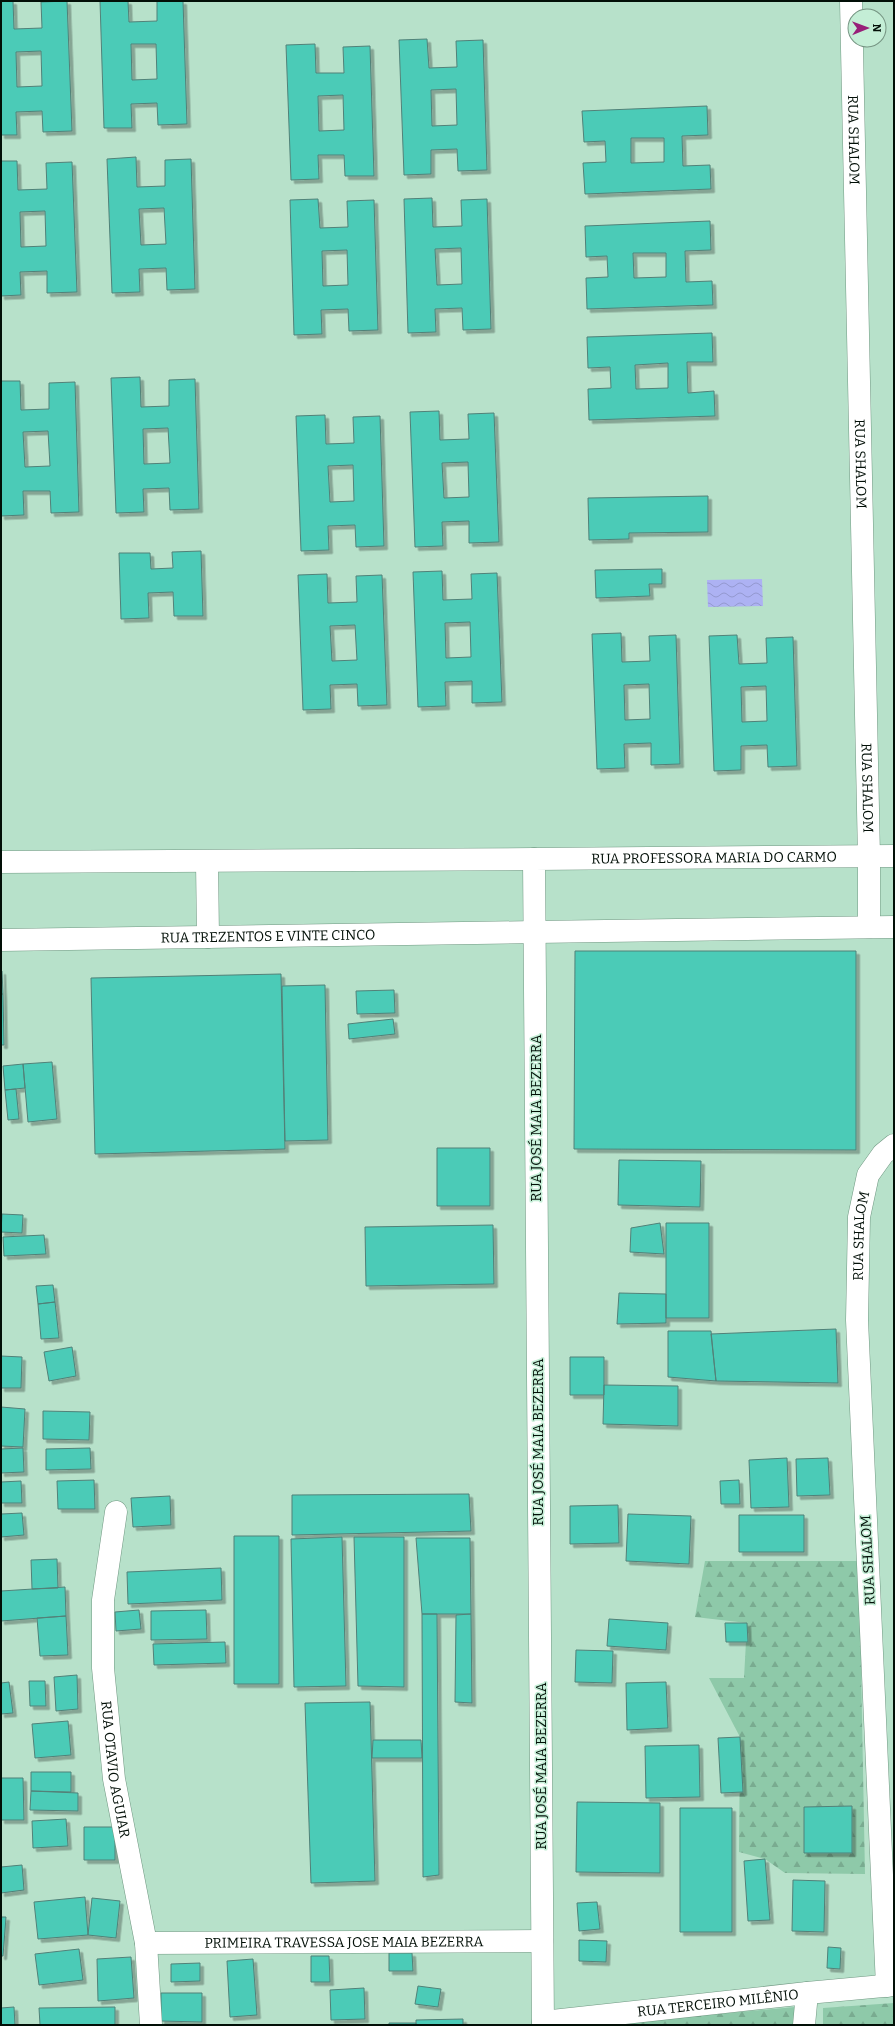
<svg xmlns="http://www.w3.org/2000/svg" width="895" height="2026" viewBox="0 0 895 2026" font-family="Bitter,serif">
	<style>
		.forest { fill: url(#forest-firs) }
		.water { fill: url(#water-waves) }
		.building { fill: #4bcbb7; stroke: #518178; fill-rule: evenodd; filter: url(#shadow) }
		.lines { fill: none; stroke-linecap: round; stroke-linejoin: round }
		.minor-casing { stroke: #709882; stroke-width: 23 }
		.tertiary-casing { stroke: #709882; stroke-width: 23 }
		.minor { stroke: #fff; stroke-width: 22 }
		.tertiary { stroke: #fff; stroke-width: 22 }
		.labels { text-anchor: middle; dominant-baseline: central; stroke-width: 3; stroke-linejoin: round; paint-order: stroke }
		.street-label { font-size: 14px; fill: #020f07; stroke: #c4eed6 }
	</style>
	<defs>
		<pattern id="forest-firs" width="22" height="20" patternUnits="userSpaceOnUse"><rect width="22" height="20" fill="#8ec9a9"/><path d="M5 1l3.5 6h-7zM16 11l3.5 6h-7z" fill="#79ab90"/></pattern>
		<pattern id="water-waves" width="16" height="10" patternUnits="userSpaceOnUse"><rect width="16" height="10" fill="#adb2f3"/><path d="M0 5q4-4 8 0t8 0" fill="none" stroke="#9398cf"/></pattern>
		<filter id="shadow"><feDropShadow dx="3.5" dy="3.5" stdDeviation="0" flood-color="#0004"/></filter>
	</defs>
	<rect width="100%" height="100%" fill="#b7e1ca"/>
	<path class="forest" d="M705,1561h154l6,313 -80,-1 -20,-14 -26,-7 1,-115 -31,-59h35l3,-55 -52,-6z
		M894,2003v22h-71v-17z
		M795,2007l-1,18h-198z"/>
	<path class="water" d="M762,579l1,27 -55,1 -1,-27z"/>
	<path class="building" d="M1,1h12l1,28 28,-1 -1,-26 26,-1 5,130 -29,1 -1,-21 -26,1 1,23h-16zM41,51l1,35 -25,1 -1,-35z
		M100,1h28l1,21 28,-1v-20h26l4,123 -29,1 -1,-22 -26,1 1,24h-28zM131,44h25l1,35 -25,1z
		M427,39l2,29 28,-1 -1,-26 27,-1 4,130 -29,1 -1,-22 -26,1v24l-27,1 -5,-135zM456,89l1,36 -25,1 -1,-36z
		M315,44l1,29h28l-1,-26 27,-1 4,130h-29l-1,-21h-26l1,24 -28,1 -5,-135zM343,95l1,35 -25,1 -1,-35z
		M707,106l1,29 -26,1 1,30 27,-1 1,24 -126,5 -2,-31 23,-1 -1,-21 -21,1 -2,-31zM631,138h33v24l-33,1z
		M136,157l1,30 28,-1v-26l26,-1 4,130 -28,1 -1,-22 -27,1 1,23 -28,1 -5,-134zM164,208l2,36 -25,1 -2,-36z
		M1,161h16l1,29 29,-1 -1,-26 26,-1 5,130 -30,1v-22l-27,1 1,23 -20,1zM45,211l1,35 -25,1 -1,-35z
		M432,198l1,29 29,-1 -1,-26 26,-1 4,130 -28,1 -1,-22 -27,1 1,23 -28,1 -4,-134zM461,248l1,36 -25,1 -2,-36z
		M318,199l2,29 28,-1 -1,-26 27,-1 4,130 -29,1 -1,-22 -27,1 1,24 -28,1 -4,-135zM347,250l1,35 -25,1 -1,-35z
		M710,221l1,29 -26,1 1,31 26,-1 1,24 -126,4 -1,-31 22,-1 -1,-21 -21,1 -1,-31zM633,253h33v24l-32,1z
		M712,333l1,29h-26l1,31 26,-2 1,25 -126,4 -1,-31 23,-1 -1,-21 -22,1 -1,-31zM668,363v25l-32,1 -1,-24z
		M140,377l1,30 28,-1v-26l26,-1 4,130 -29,1 -1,-22 -26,1 1,23 -28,1 -5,-135zM168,428l2,35 -26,1 -1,-35z
		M1,381h19l1,29 28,-1v-26l26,-1 4,130 -28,1 -1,-22h-27l1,24 -23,1zM48,431l2,35 -25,1 -2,-35z
		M439,411l1,29 29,-1 -1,-25 26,-1 5,129 -30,1v-22l-27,1 1,24 -28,1 -5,-135zM468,462l1,35 -25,1 -2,-35z
		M325,415l1,29 28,-1 -1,-26 27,-1 4,130 -28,1 -1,-22 -27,1 1,24 -28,1 -5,-135zM353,465l1,36 -24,1 -2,-36z
		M708,496v36l-79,1v6l-40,1 -1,-42z
		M201,551l2,65h-29l-1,-24 -25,1 1,25 -28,1 -2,-66h31l1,16 22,-1 -1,-16z
		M662,569v15h-13l1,12 -54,2 -1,-28z
		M442,571l1,29 29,-1 -1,-25 26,-1 5,129 -30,1v-22l-27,1 1,24 -28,1 -5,-135zM470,622l1,35 -25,1 -1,-35z
		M327,574l1,29 29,-1 -1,-26 26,-1 5,130 -29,1 -1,-22 -27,1 1,24 -28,1 -5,-135zM355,625l2,35 -25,1 -2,-35z
		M621,633l1,29 28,-1 -1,-25 27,-1 4,129 -29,1v-22l-27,1 1,24 -28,1 -5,-135zM649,684l1,35 -25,1 -1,-35z
		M737,635l2,29 28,-1 -1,-25 27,-1 4,129 -29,1 -1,-22 -26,1v24l-27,1 -5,-135zM766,686l1,35 -25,1 -1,-35z
		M575,951h281v199l-282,-1z
		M1,971h1l1,23h-2z
		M281,974l4,175 -190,5 -4,-176z
		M325,985l3,155 -43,1 -3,-155z
		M394,990l1,23 -38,1 -1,-23z
		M1,994h2l1,51h-3z
		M393,1019l2,15 -46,5 -1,-15z
		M52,1062l5,57 -29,3 -5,-58z
		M23,1064l2,24 -20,2 -2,-24z
		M16,1089l3,30 -11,1 -3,-30z
		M437,1148h53v58h-53z
		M619,1160l82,1 -1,46 -82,-2z
		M2,1214l21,1 -1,18 -21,-1z
		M660,1223l4,31 -34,-2 1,-24z
		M666,1223h43v95h-43z
		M493,1225l1,59 -128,2 -1,-59z
		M44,1235l2,19 -42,2 -1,-19z
		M53,1285l2,17 -17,2 -2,-18z
		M619,1293l47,1v29l-49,1z
		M55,1302l4,36 -18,1 -3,-35z
		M836,1329l2,54 -122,-2 -5,-47z
		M668,1331h43l5,50 -48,-4z
		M72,1347l4,29 -27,5 -5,-29z
		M1,1356l21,1 -1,31h-20z
		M570,1357h34v38h-34z
		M604,1385l74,1v40l-75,-2z
		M1,1407l24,2 -2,38 -22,-1z
		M43,1411l47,1 -1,28 -46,-1z
		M23,1448l1,24 -23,1v-24z
		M90,1448l1,21 -45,1v-21z
		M787,1458l2,49 -38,1 -2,-48z
		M828,1458l2,37 -33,1 -1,-37z
		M94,1480l1,29h-37l-1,-28z
		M739,1480l1,24h-19l-1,-23z
		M21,1481l1,22h-21v-21z
		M469,1494l2,37 -179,4v-40z
		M170,1496l1,29 -38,2 -2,-29z
		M618,1505l1,38 -49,1v-38z
		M22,1513l2,22 -23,2v-23z
		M628,1514l63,2 -2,48 -63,-3z
		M739,1515h65v37h-65z
		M234,1536h45v148h-45z
		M342,1537l4,149 -52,1 -3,-148z
		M354,1537h50v150l-46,-1z
		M416,1538h54l1,76h-49z
		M57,1559l1,29 -26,1 -1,-29z
		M221,1568l1,32 -94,4 -1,-32z
		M65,1587l1,29 -65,5v-30z
		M139,1610l2,19 -25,2 -1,-19z
		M206,1610l1,29 -56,1v-29z
		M422,1614h15l2,261 -16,2z
		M471,1614l1,89 -17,-1 1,-87z
		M66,1616l2,39 -28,1 -3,-38z
		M609,1619l59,4 -2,27 -59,-4z
		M725,1623h22l1,19h-22z
		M225,1642l1,21 -72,2 -1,-21z
		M576,1650l37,1 -1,32 -37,-1z
		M77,1675l1,34 -22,2 -2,-34z
		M29,1681h16l1,25h-16z
		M9,1682l4,31 -12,1v-31z
		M666,1682l2,46 -41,2 -1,-47z
		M370,1702l5,179 -64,2 -6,-180z
		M68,1721l3,34 -36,3 -3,-34z
		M740,1737l3,55 -22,1 -3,-55z
		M373,1740h48l1,18h-50z
		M699,1745l1,52 -54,1 -1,-52z
		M31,1772h40v20l-40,-1z
		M1,1778h22l1,42h-23z
		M31,1791l47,2v18l-48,-1z
		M577,1802l83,1v70l-84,-1z
		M852,1806v47h-48v-46z
		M680,1808h52v124h-52z
		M66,1819l2,27 -35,2 -1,-27z
		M84,1827h31v33h-31z
		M765,1859l5,61 -22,1 -4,-60z
		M22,1865l2,25 -23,3v-26z
		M793,1880l32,1 -1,51 -32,-1z
		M85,1897l3,38 -50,4 -4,-37z
		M92,1898l28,3 -4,37 -28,-3z
		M597,1902l3,27 -21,2 -2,-28z
		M1,1917h5l-3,39h-2z
		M579,1940l28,1 -1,21 -27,-1z
		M828,1947l13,1 -1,21 -13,-1z
		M79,1949l4,31 -44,5 -4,-31z
		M389,1953h23l1,18h-24z
		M311,1956h18l1,26h-19z
		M131,1957l3,41 -36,3 -1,-42z
		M253,1959l4,56 -27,2 -3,-56z
		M200,1963v18l-29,1v-18z
		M418,1986l23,3 -3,18 -23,-3z
		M364,1988l1,31 -34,1 -1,-30z
		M161,1993h41v29l-41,-1z
		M14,2007l1,18h-14v-17z
		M115,2007v18h-75l-1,-17z
		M463,2019v6h-47v-5z
		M389,2023h27v2h-27z"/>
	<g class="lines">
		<g class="minor-casing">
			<g id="minor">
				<path id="s1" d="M851,1l18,856v70"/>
				<path d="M1,862l533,-3"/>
				<path d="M207,862l1,75"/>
				<path id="s2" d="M1,940l534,-8"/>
				<path id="s3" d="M116,1512l-13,88v68l11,111 32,164 5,82"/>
				<path id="s4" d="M146,1943l396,-2"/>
				<path id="s5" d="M887,1986l-30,-666 2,-103 9,-42 15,-21 11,-9"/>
				<path id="s6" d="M543,2022l264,-29 87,-8"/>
				<path d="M804,2025l3,-32"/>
			</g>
		</g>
		<g class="tertiary-casing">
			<g id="tertiary">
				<path d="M535,932l359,-5"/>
				<path id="s7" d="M543,2025l-9,-1166 360,-3"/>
			</g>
		</g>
		<use href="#minor" class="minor"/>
		<use href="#tertiary" class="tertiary"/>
	</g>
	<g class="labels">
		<g class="street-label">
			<text stroke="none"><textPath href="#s1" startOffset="139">RUA SHALOM</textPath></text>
			<text stroke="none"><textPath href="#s1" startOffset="463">RUA SHALOM</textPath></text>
			<text stroke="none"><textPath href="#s1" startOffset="787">RUA SHALOM</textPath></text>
			<text stroke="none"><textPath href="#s7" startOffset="1346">RUA PROFESSORA MARIA DO CARMO</textPath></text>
			<text stroke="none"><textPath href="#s2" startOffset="267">RUA TREZENTOS E VINTE CINCO</textPath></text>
			<text transform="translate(536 1118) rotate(-90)">RUA JOSÉ MAIA BEZERRA</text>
			<text stroke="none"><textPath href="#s5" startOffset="751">RUA SHALOM</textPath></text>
			<text transform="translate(538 1442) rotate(-90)">RUA JOSÉ MAIA BEZERRA</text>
			<text transform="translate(868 1560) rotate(-93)">RUA SHALOM</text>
			<text transform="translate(541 1766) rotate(-90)">RUA JOSÉ MAIA BEZERRA</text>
			<text stroke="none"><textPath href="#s3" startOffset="259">RUA OTAVIO AGUIAR</textPath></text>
			<text stroke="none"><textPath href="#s4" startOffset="198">PRIMEIRA TRAVESSA JOSE MAIA BEZERRA</textPath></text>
			<text stroke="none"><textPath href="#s6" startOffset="176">RUA TERCEIRO MILÊNIO</textPath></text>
		</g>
	</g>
	<rect width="895" height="2026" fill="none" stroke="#020f07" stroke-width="4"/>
	<g transform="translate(867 28) rotate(89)"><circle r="19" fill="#c4eed6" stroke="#769583"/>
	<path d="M0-3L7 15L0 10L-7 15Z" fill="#981f79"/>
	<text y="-6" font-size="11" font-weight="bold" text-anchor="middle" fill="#020f07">N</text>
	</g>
</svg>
